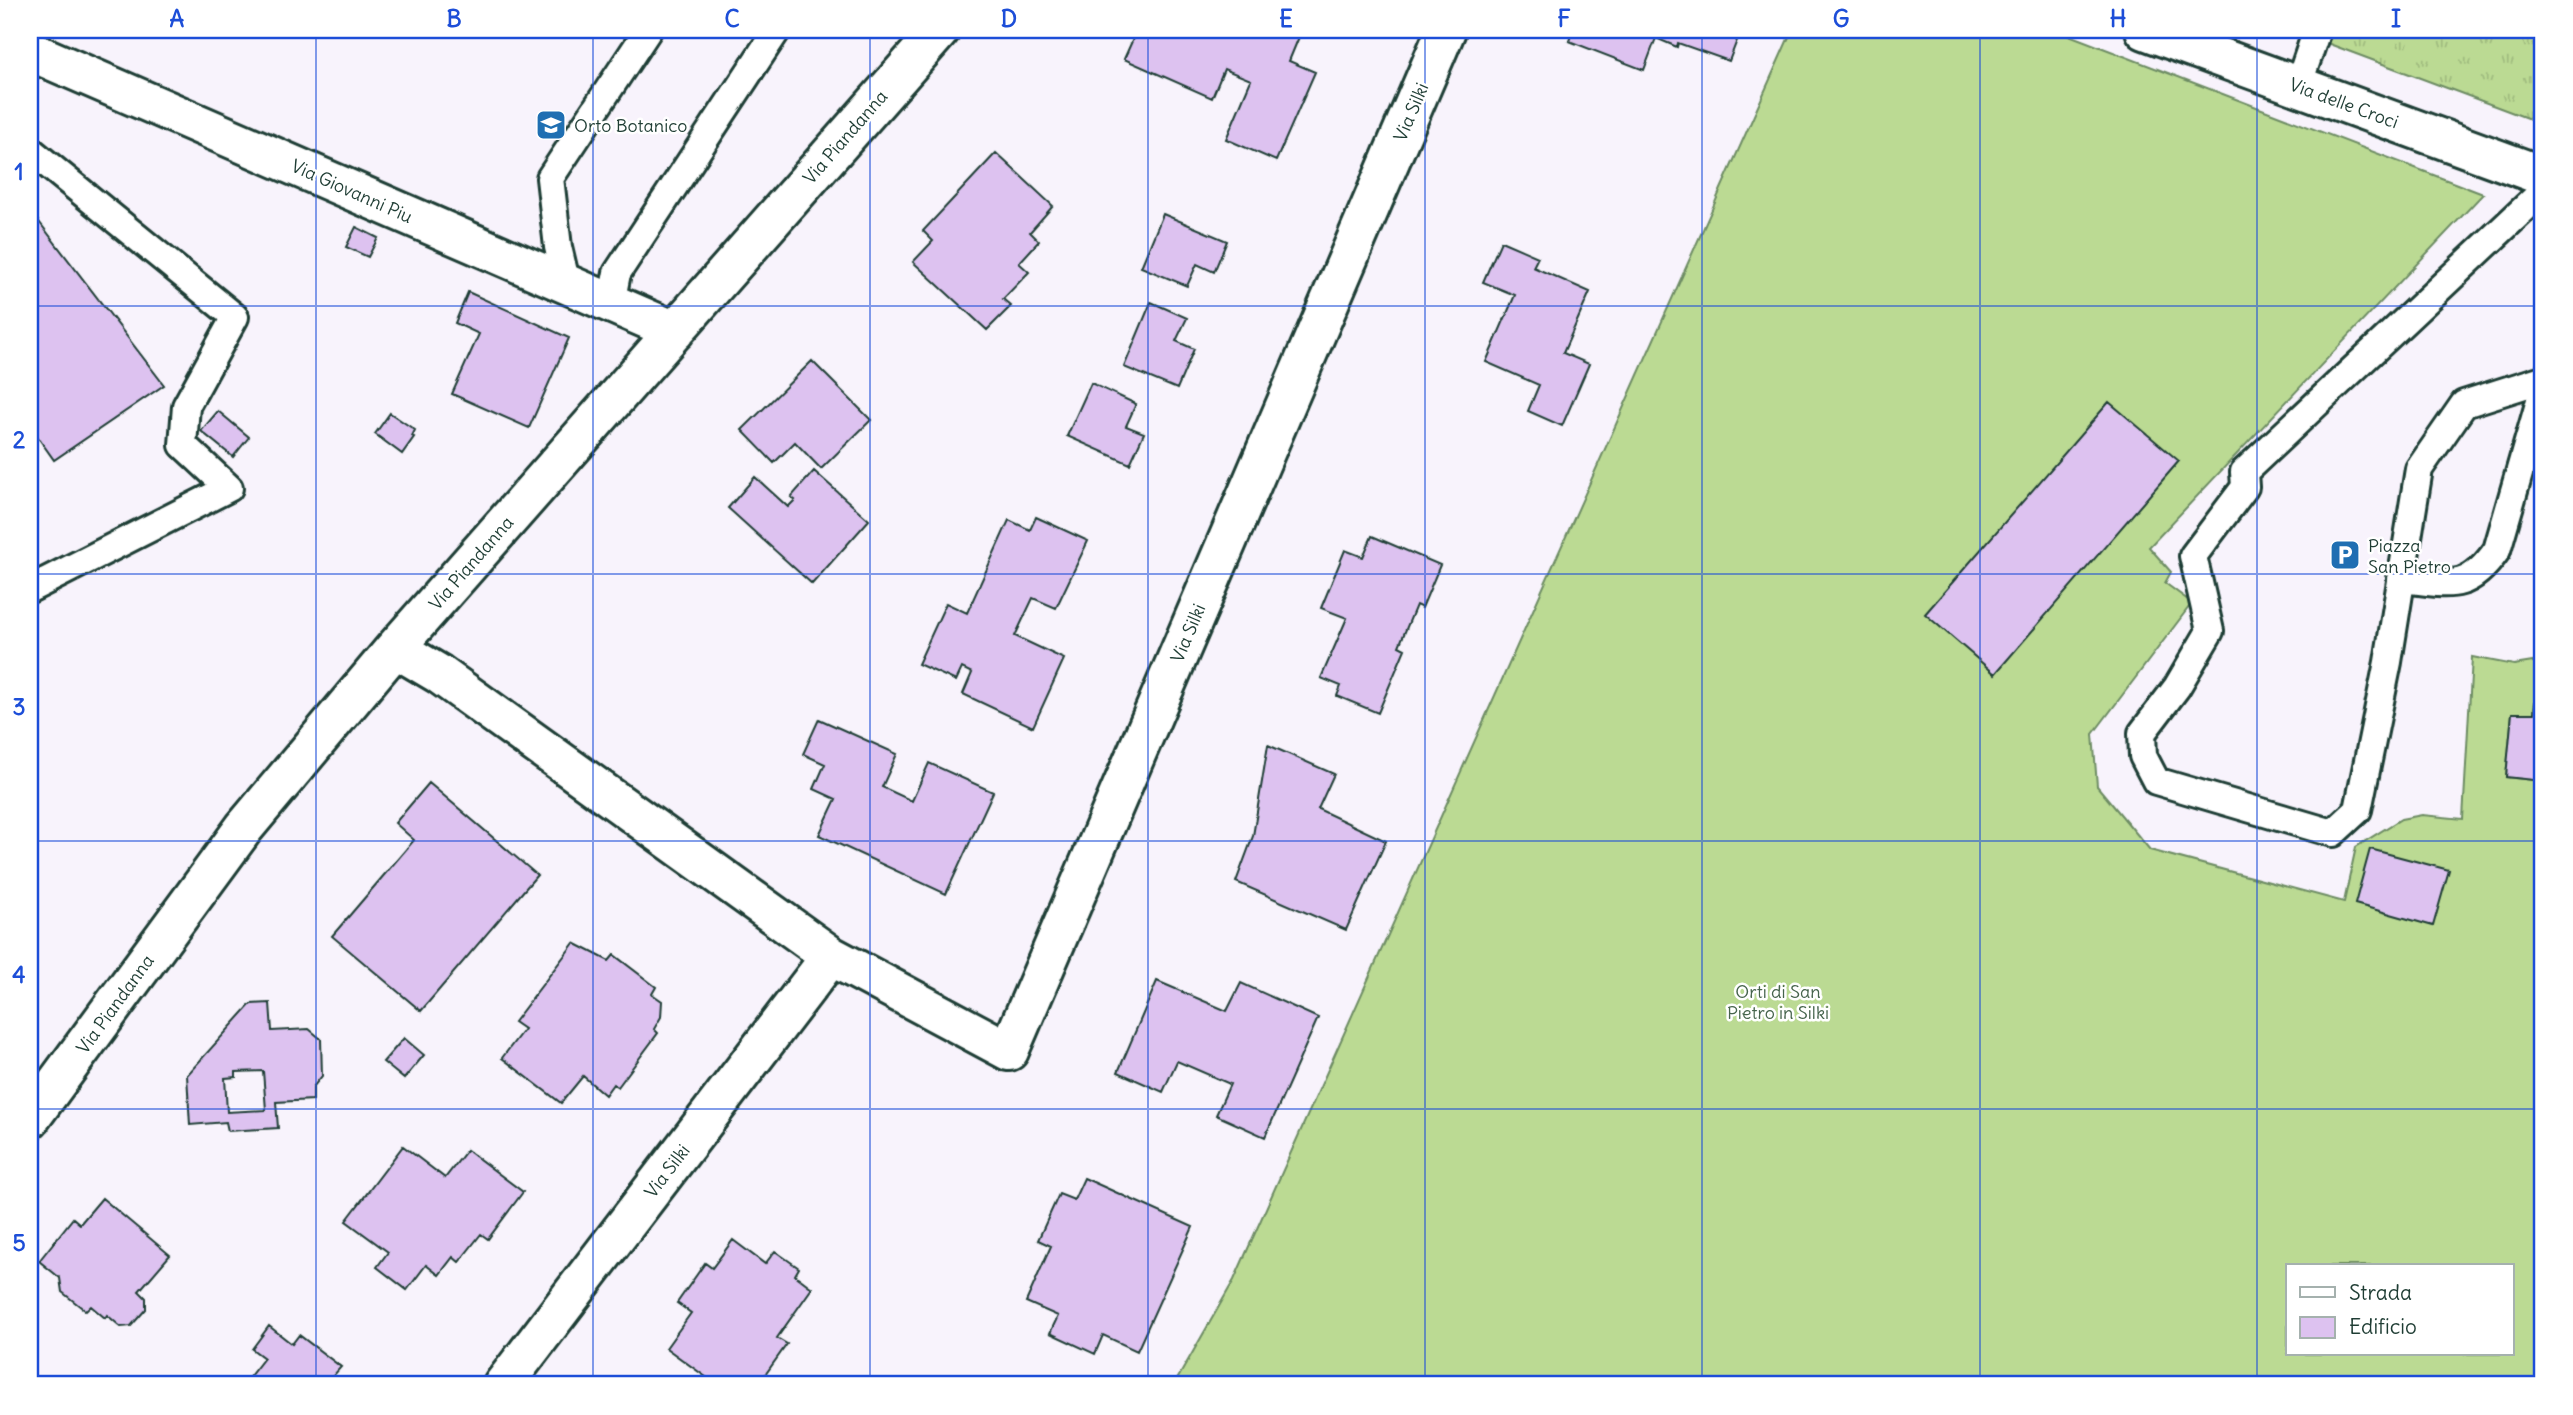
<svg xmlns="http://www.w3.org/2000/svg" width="2573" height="1415" viewBox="0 0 2573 1415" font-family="Delius,sans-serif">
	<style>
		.grass { fill: url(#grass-tufts); stroke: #6d8c64; stroke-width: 2 }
		.garden { fill: #bbda93; stroke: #6d8c64; stroke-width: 2; fill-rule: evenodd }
		.building { fill: #ddc2f0; stroke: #1f3d34; stroke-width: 2; fill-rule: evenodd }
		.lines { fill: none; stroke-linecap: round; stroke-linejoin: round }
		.lane-casing { stroke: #1f3d34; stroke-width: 32 }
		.street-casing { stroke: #1f3d34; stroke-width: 44 }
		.lane { stroke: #fff; stroke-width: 26 }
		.street { stroke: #fff; stroke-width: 38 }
		.grid { fill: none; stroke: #1d4ed8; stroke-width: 2; stroke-opacity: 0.55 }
		.labels { text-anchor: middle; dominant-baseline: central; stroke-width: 5; stroke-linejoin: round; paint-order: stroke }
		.street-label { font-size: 18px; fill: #1f3d34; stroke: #fff }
		.poi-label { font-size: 18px; fill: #1f3d34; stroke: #fff; text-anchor: start }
		.park-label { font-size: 18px; fill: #46644c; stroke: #fff }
		.neatline { fill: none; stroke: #1d4ed8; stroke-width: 2.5 }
		.grid-label { font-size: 23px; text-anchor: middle; font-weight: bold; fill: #1d4ed8 }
	</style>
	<defs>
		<pattern id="grass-tufts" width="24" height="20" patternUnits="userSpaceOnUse" patternTransform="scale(1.75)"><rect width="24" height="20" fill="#bbda93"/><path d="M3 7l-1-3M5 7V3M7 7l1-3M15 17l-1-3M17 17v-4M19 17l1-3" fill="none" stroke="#a0bc7f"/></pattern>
	</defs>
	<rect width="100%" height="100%" fill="#f8f3fc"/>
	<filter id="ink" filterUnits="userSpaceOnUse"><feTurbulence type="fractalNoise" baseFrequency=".0143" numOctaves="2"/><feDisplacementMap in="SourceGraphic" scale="14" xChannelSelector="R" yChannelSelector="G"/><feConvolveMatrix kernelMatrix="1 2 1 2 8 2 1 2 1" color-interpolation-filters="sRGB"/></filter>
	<g filter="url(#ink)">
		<path class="grass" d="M2292,30h251v94z"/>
		<path class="garden" d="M1792,30h264l427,164 -334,353 22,25 -6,11 27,20 -99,131 4,52 53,64 194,52 12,-55 45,-28 21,-4 41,4 9,-162 42,8 25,-4 -5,52h-22l-6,64 37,4v604h-1369l60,-105zM2288,1266h224v88h-224z"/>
		<path class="building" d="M1137,30h158l6,2 -12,29 26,11 -39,89 -50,-22 25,-59 -27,-11 -12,29 -88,-39z
			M1573,30h168l-12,31 -51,-18 -1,4 -21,-9 -12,32 -75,-29z
			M996,153l57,53 -23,26 9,9 -20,22 10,9 -26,27 8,7 -24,24 -74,-68 20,-21 -10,-10z
			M30,210l134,175 -110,75 -24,-34z
			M1163,214l64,27 -13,31 -17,-8 -10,22 -46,-19z
			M356,227l22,11 -10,19 -22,-10z
			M1501,241l37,16 -5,10 57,25 -27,61 26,11 -27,62 -34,-15 11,-26 -53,-23 29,-67 -32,-13z
			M468,292l101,46 -40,90 -77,-34 27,-60 -24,-11z
			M1151,302l36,16 -11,23 18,8 -17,40 -53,-22z
			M812,361l59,59 -50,49 -26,-27 -21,21 -32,-33z
			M1091,383l45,21 -10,22 18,7 -14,31 -63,-28z
			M2109,402l70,59 -184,213 -70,-60z
			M218,411l31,26 -16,20 -32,-26z
			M390,413l25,17 -3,6 2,1 -12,17 -27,-20z
			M814,471l55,49 -57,64 -84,-76 27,-31 33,30 7,-7 -4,-3z
			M1036,517l52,24 -32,67 -23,-10 -18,38 49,23 -31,68 -70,-33 9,-21 -10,-5 -6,13 -38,-17 28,-61 21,10 42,-93 21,10z
			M1372,536l68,29 -18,43 -6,-3 -17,41 6,3 -27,64 -41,-17 4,-10 -20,-8 26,-60 -26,-10 24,-58 18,7z
			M2541,642h2v139l-37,-4 6,-64h22z
			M819,719l78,35 -15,33 30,14 17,-38 64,29 -47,102 -127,-59 17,-36 -22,-10 11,-25 -22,-10z
			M1268,745l66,29 -16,35 68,32 -40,89 -110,-48 17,-46z
			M429,783l108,92 -116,136 -89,-75 82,-96 -19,-17z
			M2370,849l79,21 -16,56 -78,-22z
			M574,943l35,18 5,-6 42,32 -4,7 10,7 -1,16 -7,12 4,4 -40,54 -5,-3 -8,11 -22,-19 -22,27 -59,-45 22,-29 -10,-7z
			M1157,981l70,30 14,-28 77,35 -53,119 -49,-22 14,-31 -53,-23 -14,31 -45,-20z
			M270,1003l2,28 37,-2 12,10 1,37 -9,11v13l-37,2 2,26 -50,3 -2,-9 -36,3 -3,-50 64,-71zM263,1071l3,39 -39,2 -2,-34 11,-1v-5z
			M404,1038l20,17 -20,24 -21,-17z
			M403,1146l42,32 22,-28 56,42 -35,47 -7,-5 -22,28 -6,-5 -14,18 -13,-10 -19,25 -30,-23 11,-15 -42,-31z
			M1084,1178l109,49 -56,124 -34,-16 -8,19 -45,-21 8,-17 -32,-14 25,-56 -13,-6 21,-46 15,6z
			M102,1198l68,57 -31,36 7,7v11l-15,17 -10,1 -14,-12 -2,3 -14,-12 -5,5 -24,-19 -2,-14 -21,-17 34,-43 7,6z
			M733,1240l32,24 10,-13 24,17 -4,7 17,13 -35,50 10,6 -27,38 -6,-5 -6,8h-31l-51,-37 25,-35 -14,-10 28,-40 7,5z
			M269,1326l23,18 7,-9 42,32 -8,9 12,9h-102l21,-27 -12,-9z"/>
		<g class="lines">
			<g class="lane-casing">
				<path id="lane" d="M2298,86l19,-56
					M30,150l205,167 -49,89 -3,39 46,43 -199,101
					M2543,191l-299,281 1,15 -52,69 17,75 -33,56 -35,46 1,23 13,25 177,52 25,-23 30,-148 31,-193 45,-65 79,-25
					M567,285l-9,-38 -8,-69 98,-148
					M611,304l6,-31 160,-243
					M2401,579c48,5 66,14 96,-29l46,-160"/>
			</g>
			<g class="street-casing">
				<path id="street" d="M2145,30l398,146
					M30,51l645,280
					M395,648l44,26 392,282 178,95 437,-1021
					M30,1119l214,-291 151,-180 545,-618
					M503,1385l328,-429"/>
			</g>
			<use href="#lane" class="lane"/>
			<use href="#street" class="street"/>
		</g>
	</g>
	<path class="grid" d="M316,30v1355M593,30v1355M870,30v1355M1148,30v1355M1425,30v1355M1702,30v1355M1980,30v1355M2257,30v1355M30,306h2513M30,574h2513M30,841h2513M30,1109h2513"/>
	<defs>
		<g id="university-square" transform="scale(1.575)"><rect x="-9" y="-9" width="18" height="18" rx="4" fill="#1f6fb2" stroke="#fff"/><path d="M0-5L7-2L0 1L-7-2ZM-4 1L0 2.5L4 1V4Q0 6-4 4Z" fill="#fff"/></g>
		<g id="parking-square" transform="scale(1.575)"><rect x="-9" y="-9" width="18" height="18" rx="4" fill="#1f6fb2" stroke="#fff"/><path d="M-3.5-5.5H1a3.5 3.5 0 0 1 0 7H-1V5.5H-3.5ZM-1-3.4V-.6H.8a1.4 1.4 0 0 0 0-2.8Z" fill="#fff"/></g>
	</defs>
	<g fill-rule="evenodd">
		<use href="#university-square" x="551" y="125"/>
		<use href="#parking-square" x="2345" y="555"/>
	</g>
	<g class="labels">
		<g class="street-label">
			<text transform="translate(2344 103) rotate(20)">Via delle Croci</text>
			<text transform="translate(1411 112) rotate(-67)">Via Silki</text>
			<text transform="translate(845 137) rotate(-49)">Via Piandanna</text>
			<text transform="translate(352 191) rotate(24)">Via Giovanni Piu</text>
			<text transform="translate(471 563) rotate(-49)">Via Piandanna</text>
			<text transform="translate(1188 633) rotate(-67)">Via Silki</text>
			<text transform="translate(115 1004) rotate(-54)">Via Piandanna</text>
			<text transform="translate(667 1171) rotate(-53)">Via Silki</text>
		</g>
		<g class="poi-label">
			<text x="574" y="125">Orto Botanico</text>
			<text x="2368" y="545">Piazza<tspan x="2368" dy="21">San Pietro</tspan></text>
		</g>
		<g class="park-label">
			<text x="1778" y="991">Orti di San<tspan x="1778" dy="21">Pietro in Silki</tspan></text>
		</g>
	</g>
	<rect width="2573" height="1415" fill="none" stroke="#fff" stroke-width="77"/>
	<rect x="2286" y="1264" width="228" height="91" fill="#ffffff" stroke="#a5b1ae" stroke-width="2"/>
	<rect x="2300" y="1287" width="35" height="10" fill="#ffffff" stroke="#a5b1ae" stroke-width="2"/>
	<text x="2349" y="1300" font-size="21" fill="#1f3d34">Strada</text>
	<rect x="2300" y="1317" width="35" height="21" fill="#ddc2f0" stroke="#a5b1ae" stroke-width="2"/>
	<text x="2349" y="1334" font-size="21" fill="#1f3d34">Edificio</text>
	<rect x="38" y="38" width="2496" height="1338" class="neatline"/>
	<g class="grid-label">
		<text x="177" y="27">A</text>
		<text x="454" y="27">B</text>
		<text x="732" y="27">C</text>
		<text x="1009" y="27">D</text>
		<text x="1286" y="27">E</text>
		<text x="1564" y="27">F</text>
		<text x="1841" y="27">G</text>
		<text x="2118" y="27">H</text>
		<text x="2396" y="27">I</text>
		<text x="19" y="180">1</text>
		<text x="19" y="448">2</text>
		<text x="19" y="715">3</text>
		<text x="19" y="983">4</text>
		<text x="19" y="1251">5</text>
	</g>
</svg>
